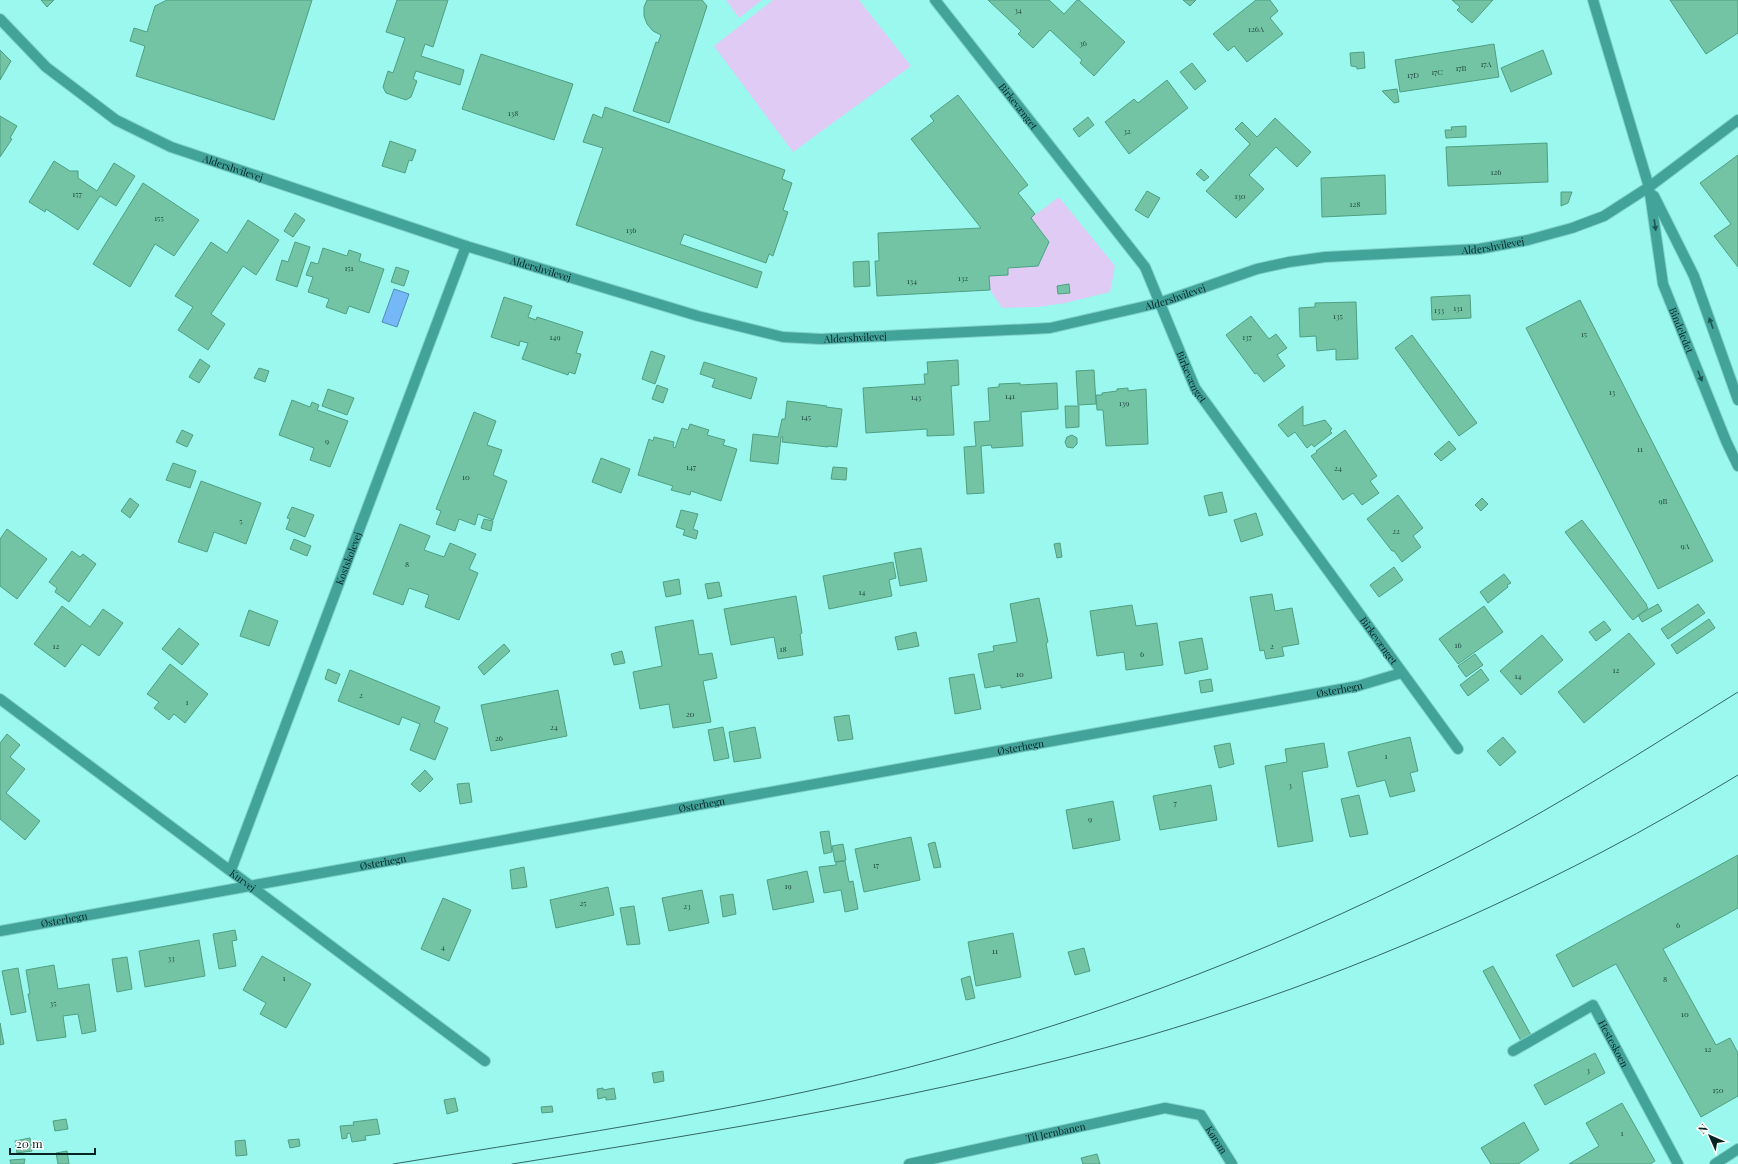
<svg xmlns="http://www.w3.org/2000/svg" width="1738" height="1164" viewBox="0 0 1738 1164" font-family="'Playfair Display',serif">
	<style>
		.green { fill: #e0cbf5 }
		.water { fill: #75b8f7; stroke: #538cb7 }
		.building { fill: #73c3a5; stroke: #4f9f82 }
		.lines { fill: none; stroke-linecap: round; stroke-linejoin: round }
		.minor-casing { stroke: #7fd2ca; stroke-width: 12 }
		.tertiary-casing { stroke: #7fd2ca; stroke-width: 12 }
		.minor { stroke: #42a39a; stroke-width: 10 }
		.tertiary { stroke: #42a39a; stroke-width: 10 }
		.tram { stroke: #346763; stroke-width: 1 }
		.oneway { fill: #1d5752 }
		.labels { text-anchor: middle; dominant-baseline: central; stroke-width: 3; stroke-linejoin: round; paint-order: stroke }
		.number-label { font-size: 8px; fill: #204c43 }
		.street-label { font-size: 10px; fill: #052422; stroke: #fff }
	</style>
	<rect width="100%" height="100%" fill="#9af8ef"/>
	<path class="green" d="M726,0h36l-23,18z
		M773,0h86l52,66 -118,86 -79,-106z
		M1059,197l56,69 -5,26 -45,11 -27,4 -36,1 -12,-18 -1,-14 19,-1v-7l30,-2 11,-24 -18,-24z"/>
	<path class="water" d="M394,289l15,5 -12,33 -15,-5z"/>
	<path class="building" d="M41,0h13l-7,7z
		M167,0h145l-38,120 -138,-44 9,-30 -15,-5 4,-13 13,4 8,-26z
		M397,0h51l-15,47 -8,-3 -4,12 43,14 -4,15 -44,-14 -3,8 4,2 -6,16 -5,3 -20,-7 -3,-6 5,-16 5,2 12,-35 -19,-6z
		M647,0h55l5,6 -38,117 -36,-12 23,-69 2,1 3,-8 -8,-4 -6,-7 -3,-8v-9z
		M988,0h61l15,14 13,-14h2l46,42 -31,34 -14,-13 2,-3 -32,-30 -17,18 -15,-14 3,-3z
		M1183,0h13l-6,6z
		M1256,0h14l8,11 -8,7 13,16 -36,28 -13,-16 -6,5 -15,-17z
		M1452,0h41l-21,23 -15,-13 3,-3z
		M1670,0h68v33l-32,21z
		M1494,44l5,33 -99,15 -5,-32z
		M0,50l11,11 -11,19z
		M1543,50l9,24 -41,18 -10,-24z
		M1364,52l1,16 -8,1v-2l-6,-1 -1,-13z
		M481,54l92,30 -19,56 -92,-31z
		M1192,63l14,18 -11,9 -15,-18z
		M1167,80l21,28 -59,46 -24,-32 29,-23 4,4z
		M1397,89l2,13 -5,1 -12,-12z
		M958,95l70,90 -10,8 17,21 -4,4 18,24 -11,24 -30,2v7l-19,1 1,14 -113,6 -2,-35h4l-1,-28 103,-5 -70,-89 23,-18 -4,-5z
		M605,107l180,63 -3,9 10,4 -9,27 5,2 -15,44 -4,-2 -3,9 -82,-29 -4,10 82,28 -5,16 -181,-63 27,-77 -20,-6 10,-28 9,4z
		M0,116l17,10 -7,12 2,1 -12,18z
		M1088,117l6,8 -15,12 -6,-8z
		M1275,118l36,34 -14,15 -21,-20 -27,28 15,14 -28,29 -30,-27 44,-47 -15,-15 7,-7 15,15z
		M1466,126v11l-20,1 -1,-8h7l-1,-3z
		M390,141l26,9 -4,11 -3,-1 -4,13 -23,-7z
		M1547,143l1,39 -100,4 -2,-39z
		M1738,155v112l-24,-31 17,-12 -31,-41z
		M54,161l16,10h8v7l19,13 17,-28 21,13 -19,30 -16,-10 -22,34 -32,-21 -1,3 -16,-10z
		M1201,169l8,8 -5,4 -8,-7z
		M1385,175l1,39 -64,3 -1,-39z
		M143,183l56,37 -25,36 -19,-12 -25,43 -37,-23z
		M1147,191l13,7 -12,20 -13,-8z
		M1561,192h11l-4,11 -7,3z
		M295,213l10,7 -12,17 -9,-6z
		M248,220l31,20 -23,35 -13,-9 -32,48 14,10 -17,26 -30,-20 15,-23 -18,-11 36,-54 16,11z
		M295,242l15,5 -13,40 -21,-7 6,-20 6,2z
		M323,248l24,8 2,-6 12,4 -2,7 25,8 -15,44 -20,-7 -3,8 -20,-7 3,-8 -21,-7 5,-15 -7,-2 5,-13 7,2z
		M869,261l1,25 -16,1 -1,-25z
		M396,267l13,4 -5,15 -13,-4z
		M1069,284l1,9 -12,1 -1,-8z
		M1470,295l1,23 -39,2 -1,-23z
		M504,297l28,9 -4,11 8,3 1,-3 46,15 -7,21 5,1 -6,20 -6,-2 -1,3 -46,-16 6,-16 -8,-2 -1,5 -28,-9z
		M1580,300l133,261 -55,28 -132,-261z
		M1356,302l2,57 -22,1v-11l-19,2 -1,-15 -16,1 -1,-29 16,-1v-4z
		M1251,316l18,23 7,-5 11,14 -10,7 8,11 -21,16 -7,-9 -2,1 -29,-39z
		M1412,335l65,88 -18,13 -64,-88z
		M651,351l14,5 -10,28 -13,-5z
		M200,359l10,7 -11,17 -10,-6z
		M958,360l1,25 -8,1 3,49 -27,1v-7l-61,4 -3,-45 62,-4 -1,-10h4l-1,-12z
		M704,362l53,16 -6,21 -39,-12 3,-8 -15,-5z
		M259,368l10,3 -4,11 -11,-4z
		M1094,370l2,34 -18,1 -2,-34z
		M1020,383v2l37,-2 1,26 -37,3 2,34 -31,2 -1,-3 -10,1 3,47 -17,1 -3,-47 12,-1 -2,-24 16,-1 -2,-33 11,-1v-3z
		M657,385l11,4 -5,14 -11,-4z
		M1128,388v3l18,-2 2,55 -42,2 -3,-36h-6l-1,-15h6v-2l15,-2v-2z
		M328,389l26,9 -7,17 -25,-9z
		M292,400l18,7 2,-5 7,3 -2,5 31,11 -18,46 -20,-7 4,-12 -35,-13z
		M787,401l40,5 -1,1 16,2 -5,38 -9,-1v1l-46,-5 1,-5h-2l-3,27 -28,-3 3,-27 25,3 4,-18h3z
		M1065,406h14v21l-13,1z
		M1303,406v20l22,-6 7,9 -2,2 2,2 -18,14 -2,-3 -5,4 -12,-16 -7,5 -10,-12z
		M474,412l22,9 -9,24 15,5 -9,25 14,6 -14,39 -15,-6 -3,11 -16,-6 -4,12 -19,-7 5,-13 -5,-2z
		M690,424l19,6 -2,5 18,5 -2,5 14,4 -16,52 -30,-10 -1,4 -19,-5 2,-4 -35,-11 11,-36 4,2 1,-4 20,5 -1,5 2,1 7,-20 6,2z
		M182,430l11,5 -6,12 -11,-5z
		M1345,430l32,46 -7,5 9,12 -17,12 -9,-12 -10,7 -32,-44 6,-4 -1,-1z
		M1072,435l5,3v6l-4,4 -6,-1 -2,-5 2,-5z
		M1449,441l7,8 -15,12 -7,-7z
		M601,458l29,11 -9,24 -29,-11z
		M173,463l23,8 -6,17 -24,-8z
		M833,467l14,1 -1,12 -15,-1z
		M201,481l60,22 -15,41 -32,-12 -7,20 -29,-10z
		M1222,492l5,20 -18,4 -5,-20z
		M1398,495l25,33 -10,8 8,11 -19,15 -8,-11h-2l-25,-32z
		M130,498l9,7 -9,13 -9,-7z
		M1482,498l6,6 -7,7 -6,-6z
		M292,507l22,8 -9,22 -19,-8 4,-10 -3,-1z
		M681,510l17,4 -5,15 5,2 -2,8 -13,-4 2,-5 -9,-3z
		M1256,513l7,22 -22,7 -7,-22z
		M484,519l9,2 -2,10 -10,-3z
		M1582,520l65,85h-1l2,3 -15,12 -3,-3 -65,-85z
		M400,524l30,12 -6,14 20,7 6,-14 26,11 -7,15 9,4 -19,47 -34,-13 4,-12 -20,-7 -6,17 -30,-11z
		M7,529l40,30 -30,40 -17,-13v-47z
		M294,539l17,7 -4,10 -17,-7z
		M1060,543l2,14 -5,1 -3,-14z
		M921,548l6,33 -27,5 -6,-33z
		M72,551l8,6 3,-3 13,10 -27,38 -14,-10 2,-4 -8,-6z
		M893,562l3,16 -7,2 3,16 -63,13 -6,-33z
		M1394,567l9,13 -24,17 -9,-12z
		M1504,574l7,9 -4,2 1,2 -20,16 -8,-11z
		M679,579l2,15 -15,3 -3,-15z
		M719,582l3,14 -14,3 -3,-15z
		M1272,594l3,17 17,-3 7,36 -17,3 2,9 -18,3 -2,-9 -4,1 -10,-54z
		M796,596l6,37 -2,1 3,21 -25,4 -4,-22 -43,8 -7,-36z
		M1039,598l9,44 -2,1 6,35 -51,10v-3l-16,3 -7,-34 16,-3 -1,-5 24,-4 -7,-38z
		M1658,604l4,7 -20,11 -4,-7z
		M1698,604l7,9 -37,26 -7,-10z
		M1132,605l4,21 21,-3 6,42 -37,5 -2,-18 -27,4 -7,-45z
		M62,606l28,21 13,-18 20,14 -24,33 -17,-12 -17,23 -31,-23z
		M1484,606l19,26 -45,32 -19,-25z
		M249,610l29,11 -9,25 -29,-10z
		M1709,619l6,9 -38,26 -6,-9z
		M693,620l6,35 13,-2 5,25 -14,3 8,41 -38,6 -4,-24 -29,5 -7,-37 29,-6 -7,-39z
		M1604,621l7,9 -15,11 -7,-9z
		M179,628l20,16 -17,21 -20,-16z
		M916,632l3,14 -21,4 -3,-13z
		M1629,633l26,31 -71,59 -26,-31z
		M1542,635l21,25 -42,35 -21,-24z
		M1202,638l6,31 -23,5 -6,-32z
		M504,644l6,7 -26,24 -6,-8z
		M622,651l3,12 -11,2 -3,-11z
		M1475,654l8,11 -17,12 -8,-11z
		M170,664l38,30 -23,29 -11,-9 -5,6 -15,-12 5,-6 -12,-8z
		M328,669l12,5 -4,10 -11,-5z
		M1481,669l8,11 -21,16 -8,-11z
		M350,670l90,37 -6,15 14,6 -13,32 -25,-10 10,-26 -18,-7 -3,8 -61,-24z
		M974,674l7,35 -26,5 -6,-36z
		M1211,679l2,12 -12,2 -2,-12z
		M558,690l9,46 -76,15 -10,-46z
		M849,715l4,24 -15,2 -4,-24z
		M723,727l6,31 -15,3 -6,-31z
		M755,727l6,31 -27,4 -5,-30z
		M7,734l13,11 -10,12 15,12 -19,24 34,28 -15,19 -25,-21v-76z
		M1410,737l8,34 -8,2 5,18 -25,6 -5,-17 -28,7 -9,-35z
		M1503,737l13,15 -16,14 -13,-15z
		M1230,743l4,21 -15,4 -5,-22z
		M1324,743l4,24 -26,5 11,69 -35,6 -13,-81 22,-4 -2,-13z
		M425,770l8,9 -13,13 -9,-8z
		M469,783l3,19 -12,2 -3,-20z
		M1211,785l6,35 -57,10 -7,-34z
		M1359,795l9,39 -18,3 -9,-38z
		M1113,801l7,39 -47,9 -7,-39z
		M829,831l3,21 -8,2 -4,-22z
		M911,837l9,43 -56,12 -9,-43z
		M935,842l6,25 -7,1 -6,-24z
		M843,844l3,16 -11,2 -3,-16z
		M1738,855v53l-75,41 53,96 14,-7 8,15v43l-37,21 -85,-153 -43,23 -17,-32z
		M845,861l4,21 4,-1 5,28 -13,3 -4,-22 -17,3 -5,-26 17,-2v-3z
		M524,867l3,20 -15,2 -2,-19z
		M807,871l7,31 -41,8 -6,-30z
		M608,887l6,28 -58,13 -6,-28z
		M702,890l7,33 -40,8 -7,-33z
		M733,894l3,20 -13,3 -3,-21z
		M443,898l28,12 -22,51 -28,-12z
		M634,906l6,38 -13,1 -7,-37z
		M235,930l2,10 -5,1 4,25 -17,3 -6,-35z
		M1013,933l8,44 -45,9 -8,-44z
		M199,940l6,36 -60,11 -6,-36z
		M1084,948l6,23 -15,4 -7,-23z
		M262,956l49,28 -25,44 -26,-14 6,-11 -23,-13z
		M127,957l5,32 -15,3 -5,-33z
		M54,965l4,24 31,-5 7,47 -14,3 -4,-20 -15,2 3,21 -29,4 -9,-47h2l-4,-24z
		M1493,966l38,69 -10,6 -38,-70z
		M18,968l8,44 -15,3 -9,-44z
		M970,976l5,22 -9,2 -5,-21z
		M0,1023l4,21 -4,1z
		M1595,1053l10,20 -60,32 -11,-20z
		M663,1071l1,10 -10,2 -2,-10z
		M603,1088v2l11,-2 2,11 -10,1v-3l-8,2 -1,-10z
		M455,1098l3,13 -11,3 -3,-14z
		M1622,1103l33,58 -5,3h-81l30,-18 -13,-23z
		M552,1106l1,6 -11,1 -1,-6z
		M66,1119l2,10 -13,2 -2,-10z
		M377,1119l3,15 -15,2 1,4 -14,2 -2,-9 -3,1v4l-5,1 -2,-13 14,-1 -1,-3z
		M1524,1122l15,28 -21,14h-27l-10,-16z
		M30,1138l2,13 -15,2 -2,-12z
		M299,1139l1,7 -10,2 -2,-8z
		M245,1140l2,15 -11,1 -1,-15z
		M67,1151l2,13h-11l-2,-11z
		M1097,1154l3,10h-17l-2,-6z
		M25,1159l-1,5h-13l-1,-4z"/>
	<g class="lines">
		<g class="minor-casing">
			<g id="minor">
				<path id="s1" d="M935,0l210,267 50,121 263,361"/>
				<path id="s2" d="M0,19l46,48 70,53 55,27 295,99 232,70 85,21 38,2 229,-11 109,-25 98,-34 32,-7 36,-5 154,-8 49,-9 44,-12 32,-12 45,-29 89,-67"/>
				<path id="s3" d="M0,699l485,362"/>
				<path id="s4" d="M231,870l235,-624"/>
				<path id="s5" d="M0,931l1358,-245 43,-13"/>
				<path id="s6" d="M1513,1051l80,-46 85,159"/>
				<path id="s7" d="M909,1164l256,-56 36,7 31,49"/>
			</g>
		</g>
		<g class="tertiary-casing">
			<g id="tertiary">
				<path id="s8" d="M1593,0l56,187 14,97 63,157 12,25"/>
				<path d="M1654,196l40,80 44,124"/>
				<path d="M1715,1164l23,-15"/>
			</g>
		</g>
		<use href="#minor" class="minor"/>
		<use href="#tertiary" class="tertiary"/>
		<path class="tram" d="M393,1164c184,-30 368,-56 547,-105 200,-54 393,-133 575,-232 76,-42 149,-89 223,-135
			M512,1164c213,-34 425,-68 632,-127 158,-46 312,-109 458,-185 46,-24 91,-50 136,-77"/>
	</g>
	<defs><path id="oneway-solid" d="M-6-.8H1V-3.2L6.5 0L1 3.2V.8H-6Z"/></defs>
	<g class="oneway">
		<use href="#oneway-solid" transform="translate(1655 225) rotate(82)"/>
		<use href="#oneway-solid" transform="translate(1711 323) rotate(-110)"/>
		<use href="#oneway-solid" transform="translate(1700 376) rotate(68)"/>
	</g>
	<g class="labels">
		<g class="number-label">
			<text x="1018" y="9">34</text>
			<text x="1256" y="28">126A</text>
			<text x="1083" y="42">36</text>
			<text x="1486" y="63">17A</text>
			<text x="1461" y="67">17B</text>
			<text x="1437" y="71">17C</text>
			<text x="1413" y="74">17D</text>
			<text x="513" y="112">138</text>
			<text x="1127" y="130">32</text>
			<text x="1496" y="171">126</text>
			<text x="77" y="193">157</text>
			<text x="1240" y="195">130</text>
			<text x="1355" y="203">128</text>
			<text x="159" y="217">155</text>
			<text x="631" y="229">136</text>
			<text x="349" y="267">151</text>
			<text x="963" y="277">132</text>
			<text x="912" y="280">134</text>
			<text x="1458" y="307">131</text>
			<text x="1439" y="309">133</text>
			<text x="1338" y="315">135</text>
			<text x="1584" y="333">15</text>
			<text x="555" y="336">149</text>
			<text x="1247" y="336">137</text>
			<text x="1612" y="391">13</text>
			<text x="1010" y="395">141</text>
			<text x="916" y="396">143</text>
			<text x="1124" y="402">139</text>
			<text x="806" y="416">145</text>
			<text x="327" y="440">9</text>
			<text x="1640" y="448">11</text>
			<text x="691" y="466">147</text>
			<text x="1338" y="467">24</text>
			<text x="466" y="476">10</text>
			<text x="1663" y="500">9B</text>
			<text x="241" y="520">5</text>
			<text x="1396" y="530">22</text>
			<text x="1685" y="545">9A</text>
			<text x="407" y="563">8</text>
			<text x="862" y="591">14</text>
			<text x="1458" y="644">16</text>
			<text x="56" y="645">12</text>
			<text x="1272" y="645">2</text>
			<text x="783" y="648">18</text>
			<text x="1142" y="653">6</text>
			<text x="1616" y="669">12</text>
			<text x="1020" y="673">10</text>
			<text x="1518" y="675">14</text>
			<text x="361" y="694">2</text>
			<text x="187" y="701">1</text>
			<text x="690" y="713">20</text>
			<text x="554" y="726">24</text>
			<text x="499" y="737">26</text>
			<text x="1386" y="755">1</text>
			<text x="1290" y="784">3</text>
			<text x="1175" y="802">7</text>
			<text x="1090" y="818">9</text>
			<text x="876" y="864">17</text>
			<text x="788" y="885">19</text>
			<text x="583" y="902">25</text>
			<text x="687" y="905">23</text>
			<text x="1678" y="924">6</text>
			<text x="443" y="946">4</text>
			<text x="995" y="950">11</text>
			<text x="171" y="957">33</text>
			<text x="284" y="977">1</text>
			<text x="1665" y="978">8</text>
			<text x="53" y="1002">35</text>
			<text x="1685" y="1013">10</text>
			<text x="1708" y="1048">12</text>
			<text x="1588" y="1069">3</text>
			<text x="1718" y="1089">150</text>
			<text x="1622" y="1132">1</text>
		</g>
		<g class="street-label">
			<text stroke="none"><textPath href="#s1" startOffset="135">Birkevænget</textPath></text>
			<text stroke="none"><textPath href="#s2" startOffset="281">Aldershvilevej</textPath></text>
			<text stroke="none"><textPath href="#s2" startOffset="1577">Aldershvilevej</textPath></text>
			<text stroke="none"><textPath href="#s2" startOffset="605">Aldershvilevej</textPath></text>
			<text stroke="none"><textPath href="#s2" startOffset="1253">Aldershvilevej</textPath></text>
			<text stroke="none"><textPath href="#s8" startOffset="343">Bindeledet</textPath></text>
			<text stroke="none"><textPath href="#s2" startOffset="929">Aldershvilevej</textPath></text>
			<text stroke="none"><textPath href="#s1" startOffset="459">Birkevænget</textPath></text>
			<text stroke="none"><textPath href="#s4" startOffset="333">Kostskolevej</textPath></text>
			<text stroke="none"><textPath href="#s1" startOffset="783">Birkevænget</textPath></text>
			<text stroke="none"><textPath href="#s5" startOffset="1361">Østerhegn</textPath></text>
			<text stroke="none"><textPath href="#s5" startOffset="1037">Østerhegn</textPath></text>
			<text stroke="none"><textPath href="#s5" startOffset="713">Østerhegn</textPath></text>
			<text stroke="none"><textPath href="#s5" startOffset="389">Østerhegn</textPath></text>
			<text stroke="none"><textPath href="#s3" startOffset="303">Kurvej</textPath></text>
			<text stroke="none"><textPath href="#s5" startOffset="65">Østerhegn</textPath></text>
			<text stroke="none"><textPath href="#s6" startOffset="136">Hesteskoen</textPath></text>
			<text stroke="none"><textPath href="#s7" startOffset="150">Til Jernbanen</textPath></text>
			<text stroke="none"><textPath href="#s7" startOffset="328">Kørom</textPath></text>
		</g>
	</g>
	<g transform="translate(1710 1136) rotate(315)" stroke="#ffffff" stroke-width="3" paint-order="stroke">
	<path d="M0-3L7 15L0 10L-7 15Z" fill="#052422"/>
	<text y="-6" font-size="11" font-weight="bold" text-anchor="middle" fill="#052422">N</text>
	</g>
	<path d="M10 1148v6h85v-6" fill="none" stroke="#052422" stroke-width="2"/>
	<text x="16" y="1148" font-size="12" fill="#052422" stroke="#ffffff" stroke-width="3" paint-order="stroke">20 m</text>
</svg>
